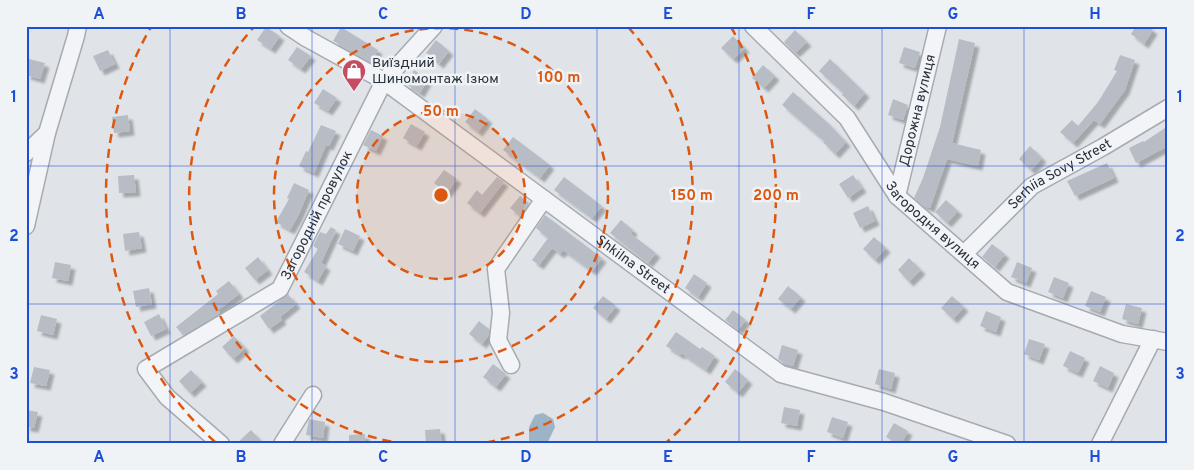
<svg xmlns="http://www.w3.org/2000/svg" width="1194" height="470" viewBox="0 0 1194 470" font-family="Overpass,sans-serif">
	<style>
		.water { fill: #9db3c6 }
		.building { fill: #b8bdc5; filter: url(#shadow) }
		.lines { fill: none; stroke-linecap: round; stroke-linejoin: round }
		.minor-casing { stroke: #a6abb2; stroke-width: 19 }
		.minor { stroke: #f3f4f7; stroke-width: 16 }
		.grid { fill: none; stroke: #1d4ed8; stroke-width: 1; stroke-opacity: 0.55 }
		.ring { fill: none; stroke: #de570f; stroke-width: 2.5; stroke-dasharray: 9 6 }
		.labels { text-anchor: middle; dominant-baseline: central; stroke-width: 5; stroke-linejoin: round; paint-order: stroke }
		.poi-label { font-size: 14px; fill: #2a323f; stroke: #f0f3f6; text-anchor: start }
		.street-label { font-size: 14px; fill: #2a323f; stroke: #f0f3f6 }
		.centre { fill: #de570f; stroke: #f0f3f6; stroke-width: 2.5 }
		.ring-label { font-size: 15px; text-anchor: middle; font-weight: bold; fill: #de570f; stroke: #f0f3f6; stroke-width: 5; stroke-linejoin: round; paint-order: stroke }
		.neatline { fill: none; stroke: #1d4ed8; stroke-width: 2 }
		.grid-label { font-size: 16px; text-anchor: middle; font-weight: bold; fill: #1d4ed8 }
	</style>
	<defs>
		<filter id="shadow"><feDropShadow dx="4.5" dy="4.5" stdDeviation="1" flood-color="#0004"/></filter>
	</defs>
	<rect width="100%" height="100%" fill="#e0e4e8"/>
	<path class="water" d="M543,413l10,6 2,8 -8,17h-18v-17l6,-12z"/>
	<path class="building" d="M1136,26h12l5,4 -9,14 -13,-10z
		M266,27l14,9 -9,13 -14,-9z
		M341,27l37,23 -7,12 -38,-21z
		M795,30l12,12 -12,11 -11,-11z
		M733,36l12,12 -12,11 -12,-11z
		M959,39l16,4 -23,100 29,7 -3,16 -31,-7 -17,49 -8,-3 -8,-7 9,-20 17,-51z
		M436,40l13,11 -10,13 -13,-11z
		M297,47l14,9 -10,13 -13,-9z
		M904,47l16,5 -5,16 -16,-5z
		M108,50l7,14 -15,7 -7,-15z
		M1120,55l15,5 -10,30 -25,34 -6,-4 -21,23 -13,-11 12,-12 6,6 20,-24 19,-31 -3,-1z
		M29,59l16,4 -5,16 -14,-4z
		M830,59l35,34 -11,13 -12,-11 1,-2 -24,-22z
		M763,65l12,11 -11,12 -12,-10z
		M414,70l14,9 -8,14 -14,-9z
		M323,89l14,9 -9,13 -14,-8z
		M793,92l35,31 18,19 -11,12 -12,-12 1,-1 -42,-36z
		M893,99l15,6 -5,15 -15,-5z
		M475,109l13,10 -10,13 -13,-10z
		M128,115l2,16 -16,2 -2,-16z
		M411,124l14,8 -8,14 -14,-8z
		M321,125l15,6 -7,15 -3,-1 -12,28 -15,-7 7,-15 2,1z
		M1168,126v20l-32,17 -7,-15 14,-7 1,1z
		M371,130l12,6 -7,15 -13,-6z
		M513,137l37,28 -10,13 -37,-28z
		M1030,146l12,12 -11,12 -12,-11z
		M1107,163l7,15 -39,18 -8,-15z
		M444,170l13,9 -10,14 -13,-10z
		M134,175l2,17 -17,1 -1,-17z
		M853,175l9,13 -14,10 -9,-14z
		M497,177l7,5 -24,31 -13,-10 10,-13 5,5z
		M564,177l38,29 -10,12 -38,-28z
		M294,183l15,7 -11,26 -8,14 -14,-8 13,-23 -2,-1z
		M520,196l9,7 -9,13 -10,-8z
		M946,200l12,11 -11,12 -12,-11z
		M868,206l7,15 -15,7 -7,-15z
		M545,215l57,43 -10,13 -29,-21 -3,4 -8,-6 -13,17 -7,-5 16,-22 -12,-10z
		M621,220l12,10 -2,4 25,19 -8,10 -38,-30z
		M331,227l5,3 -15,33 5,3 -8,15 -14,-9 14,-23 -5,-3 7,-14 6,2z
		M345,229l15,7 -7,15 -15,-7z
		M139,232l3,16 -17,3 -2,-17z
		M874,237l12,11 -11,12 -12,-11z
		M992,244l13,10 -10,13 -13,-10z
		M258,257l10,13 -13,10 -10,-12z
		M909,258l12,12 -12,12 -11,-12z
		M55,262l16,3 -3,16 -16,-3z
		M1017,262l15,6 -6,15 -15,-6z
		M694,274l13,9 -9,14 -13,-9z
		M1054,277l15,6 -6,15 -15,-6z
		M229,281l10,13 -21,16 2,3 -1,1 -36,21 -7,-8 42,-33 -2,-3z
		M788,286l13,11 -10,12 -13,-10z
		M149,288l3,16 -16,3 -3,-16z
		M1091,291l15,6 -6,15 -15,-6z
		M288,294l8,10 -16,13 2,3 -13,9 -9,-13z
		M603,296l13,10 -10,13 -13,-11z
		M952,296l12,11 -11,12 -12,-11z
		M1126,304l16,4 -4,16 -16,-5z
		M733,310l13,10 -8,10 -13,-10z
		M986,311l15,6 -5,15 -16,-6z
		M159,314l7,15 -15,7 -7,-14z
		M41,315l16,4 -4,16 -16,-4z
		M479,321l10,8 -1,7 -6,8 -13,-10z
		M676,332l24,17 2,-2 13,9 -9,14 -25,-17 -1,2 -14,-9z
		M234,336l11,12 -12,11 -11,-12z
		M1029,339l16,5 -6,16 -15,-6z
		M782,345l16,5 -5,16 -11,-4 -4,-3z
		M1070,351l15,7 -7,15 -15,-7z
		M493,364l13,10 -10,13 -13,-10z
		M1100,366l14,7 -6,15 -15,-7z
		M34,367l16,3 -4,16 -16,-3z
		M735,369l13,11 -10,13 -13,-11z
		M879,369l16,4 -4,16 -16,-5z
		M191,370l11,12 -12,11 -11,-12z
		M784,407l16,3 -3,16 -16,-3z
		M26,410l12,2 -4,16 -8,-1z
		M832,417l16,5 -5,16 -16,-6z
		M309,419l16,3 -2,16 -17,-3z
		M894,423l14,8 -7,13h-4l-11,-7z
		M440,429l2,15h-16l-1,-14z
		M251,430l13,14h-28z
		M365,434v10h-16v-9z"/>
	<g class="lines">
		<g class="minor-casing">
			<g id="minor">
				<path id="s1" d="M288,26l18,12 78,43 397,293 103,28 123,42"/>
				<path id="s2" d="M753,26l94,92 50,78 110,96 115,42 46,8"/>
				<path d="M26,153l21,-20"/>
				<path id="s3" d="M897,196l41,-170"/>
				<path d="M26,226l21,-93 29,-97 2,-10"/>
				<path id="s4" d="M964,254l68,-68 71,-39 65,-39"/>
				<path d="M511,365l-13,-25 3,-27 -5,-44 48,-70"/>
				<path id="s5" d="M221,444l-54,-47 -21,-28 134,-80 104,-208 50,-55"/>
				<path d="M282,444l31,-49"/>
				<path d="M1100,444l53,-105"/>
			</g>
		</g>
		<use href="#minor" class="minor"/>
	</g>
	<path class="grid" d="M170,26v418M312,26v418M455,26v418M597,26v418M739,26v418M882,26v418M1024,26v418M26,166h1142M26,304h1142"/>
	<circle cx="441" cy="195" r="84" fill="#de570f" fill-opacity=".12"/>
	<g class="ring">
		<circle cx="441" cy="195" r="84"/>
		<circle cx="441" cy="195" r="167"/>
		<path d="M406 444A251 251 0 0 1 254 27M628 27A251 251 0 0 1 476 444"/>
		<path d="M215 442A335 335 0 0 1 151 27M731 27A335 335 0 0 1 667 442"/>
	</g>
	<defs>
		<g id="shop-pin" transform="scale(1.25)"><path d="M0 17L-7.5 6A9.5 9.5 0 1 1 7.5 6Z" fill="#c64c64" stroke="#f0f3f6"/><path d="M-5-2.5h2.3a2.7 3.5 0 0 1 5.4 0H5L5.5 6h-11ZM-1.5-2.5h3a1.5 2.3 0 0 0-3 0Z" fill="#fff"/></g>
	</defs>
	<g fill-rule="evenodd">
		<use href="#shop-pin" x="354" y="71"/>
	</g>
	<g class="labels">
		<g class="poi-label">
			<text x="372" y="63">Виїздний<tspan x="372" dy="16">Шиномонтаж Ізюм</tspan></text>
		</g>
		<g class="street-label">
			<text stroke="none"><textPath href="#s3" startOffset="88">Дорожна вулиця</textPath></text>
			<text stroke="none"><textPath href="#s4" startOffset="126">Serhiia Sovy Street</textPath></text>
			<text stroke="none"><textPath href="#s5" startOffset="345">Загородній провулок</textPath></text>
			<text stroke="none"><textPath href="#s2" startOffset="270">Загородня вулиця</textPath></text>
			<text stroke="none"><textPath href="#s1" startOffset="420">Shkilna Street</textPath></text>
		</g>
	</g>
	<circle cx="441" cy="195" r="8" class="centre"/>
	<g class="ring-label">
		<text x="559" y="82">100 m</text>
		<text x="441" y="116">50 m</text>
		<text x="692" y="200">150 m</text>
		<text x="776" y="200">200 m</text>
	</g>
	<rect width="1194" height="470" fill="none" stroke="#f0f3f6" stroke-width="55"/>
	<rect x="28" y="28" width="1138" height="414" class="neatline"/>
	<g class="grid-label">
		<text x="99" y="19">A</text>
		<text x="241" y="19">B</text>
		<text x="383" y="19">C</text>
		<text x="526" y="19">D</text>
		<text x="668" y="19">E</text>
		<text x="811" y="19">F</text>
		<text x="953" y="19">G</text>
		<text x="1095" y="19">H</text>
		<text x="14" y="102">1</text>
		<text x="1180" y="102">1</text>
		<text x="14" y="241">2</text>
		<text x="1180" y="241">2</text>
		<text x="14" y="379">3</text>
		<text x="1180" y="379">3</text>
		<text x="99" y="462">A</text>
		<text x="241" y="462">B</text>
		<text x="383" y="462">C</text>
		<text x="526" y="462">D</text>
		<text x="668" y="462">E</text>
		<text x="811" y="462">F</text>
		<text x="953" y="462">G</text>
		<text x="1095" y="462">H</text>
	</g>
</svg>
